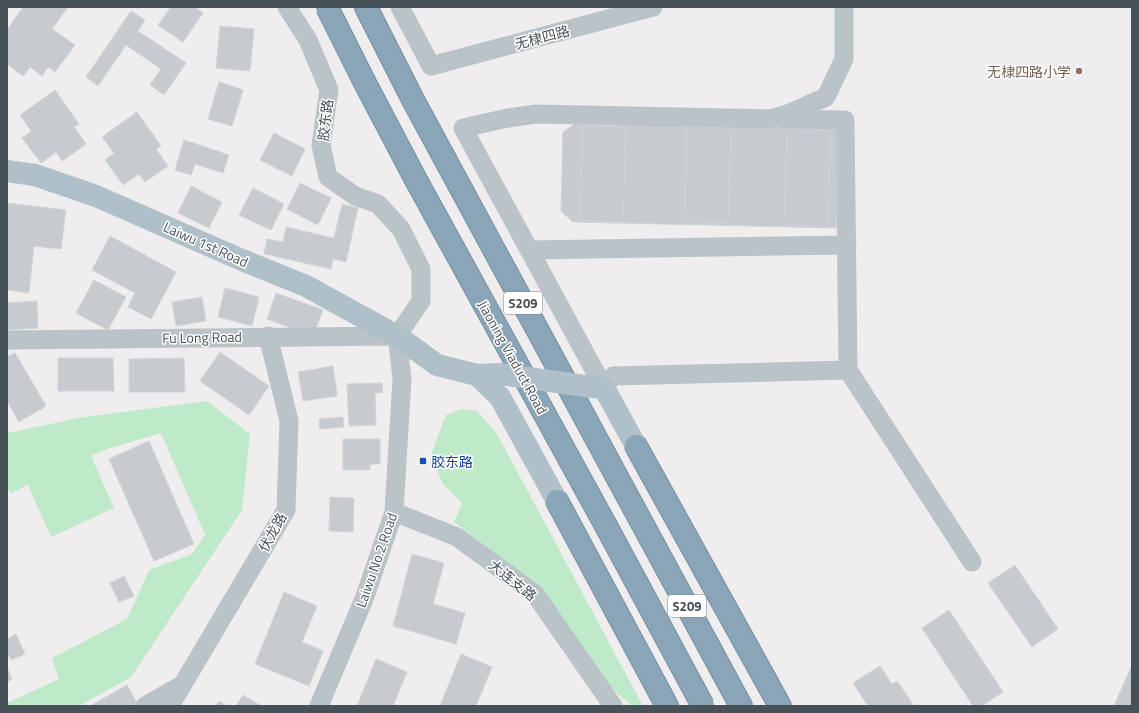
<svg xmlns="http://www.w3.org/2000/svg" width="1139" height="713" viewBox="0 0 1139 713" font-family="'Titillium Web','Noto Sans SC',sans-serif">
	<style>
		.green { fill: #beeac9 }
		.building { fill: #c7cbcf; stroke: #d1d4d8 }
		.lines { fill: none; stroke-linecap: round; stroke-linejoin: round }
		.highway-casing { stroke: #7491a3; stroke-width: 24 }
		.minor { stroke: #b9c3c8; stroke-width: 19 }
		.major { stroke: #afc0c9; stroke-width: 22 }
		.highway { stroke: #89a5b7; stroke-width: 22 }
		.highway-bridge-casing { stroke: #7491a3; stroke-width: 24; stroke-linecap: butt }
		.major-bridge { stroke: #afc0c9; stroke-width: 22 }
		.highway-bridge { stroke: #89a5b7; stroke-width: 22 }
		.education-dot { fill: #8d6e63; stroke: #fff; stroke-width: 1.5 }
		.transit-dot { fill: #1a4fb4; stroke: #fff; stroke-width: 1.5 }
		.labels { text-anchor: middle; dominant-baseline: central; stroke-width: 3; stroke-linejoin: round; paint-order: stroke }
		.shield { fill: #fff; stroke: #7e868a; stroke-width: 1 }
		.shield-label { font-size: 13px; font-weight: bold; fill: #475258 }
		.street-label { font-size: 14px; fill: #475258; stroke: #fff }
		.education-label { font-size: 14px; fill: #785e54; stroke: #fff; text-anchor: end }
		.transit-label { font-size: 14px; fill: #164399; stroke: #fff; text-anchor: start }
	</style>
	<rect width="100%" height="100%" fill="#efeded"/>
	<path class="green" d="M207,401l43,33 -8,76 -111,167 -52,29h-72v-3l52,-24 -7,-21 75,-39 22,-49 43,-16 13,-19 -44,-102 -54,16 -16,7 23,52 -63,29 -23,-52 -18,8 -3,-7v-53l77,-16z
		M461,409l16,2 20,23 146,272h-11l-23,-20 -71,-100 -84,-64 8,-19 -19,-19 -12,-29 15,-40z"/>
	<path class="building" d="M23,7h45l-16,22 23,16 -20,27 -7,-5 -6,9 -12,-9 -7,9 -16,-12v-34z
		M171,7h24l8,6 -20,29 -25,-17z
		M131,11l14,9 -7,11 48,32 -22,32 -14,-10 11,-16 -35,-24 -28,41 -12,-9z
		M220,26l34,3 -4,42 -34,-3z
		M219,82l24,8 -11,36 -24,-7z
		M55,90l24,34 -5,3 12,17 -24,17 -6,-9 -15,11 -19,-25 9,-7 -11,-16z
		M137,112l24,34 -5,3 12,17 -23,16 -6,-8 -16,11 -18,-25 9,-7 -12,-16z
		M576,123l262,5 -2,100 -263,-6 -12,-11 2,-79z
		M583,125l43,1 -3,96 -43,-2z
		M687,126l44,2 -3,95 -43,-1z
		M787,128l44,2 -3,96 -44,-1z
		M274,133l31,16 -13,27 -32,-16z
		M184,140l45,15 -6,18 -28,-9 -4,11 -16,-5z
		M300,183l31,15 -13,27 -31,-16z
		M191,186l31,16 -13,26 -31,-15z
		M253,188l31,16 -13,26 -32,-15z
		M7,203l59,7 -5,39 -27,-3 -5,47 -22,-3z
		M342,204l16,4 -12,54 -13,-3 -2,10 -67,-15 3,-15 16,3 3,-15 48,11z
		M110,236l66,36 -25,47 -23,-12 7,-14 -43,-23z
		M94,280l32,17 -18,33 -32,-17z
		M225,288l34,9 -7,29 -34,-9z
		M276,293l47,17 -10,26 -46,-17z
		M202,297l4,24 -30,5 -4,-24z
		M37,301l1,27 -31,2v-27z
		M220,352l49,34 -20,29 -49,-34z
		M15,353l31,53 -27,16 -12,-21v-44z
		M58,358h55l1,33h-56z
		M184,358l1,34h-56v-33z
		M333,366l4,30 -34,5 -5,-29z
		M382,383l1,9 -8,1 1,32 -27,1 -2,-42z
		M343,417l1,10 -24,2 -1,-10z
		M343,439h37v25h-10v6h-27z
		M149,441l45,103 -40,17 -45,-102z
		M330,497l24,1 -1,34 -24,-1z
		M412,554l32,9 -11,41 32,9 -9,31 -63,-18z
		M1015,565l43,64 -26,18 -44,-64z
		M124,576l10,20 -15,6 -9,-19z
		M284,592l33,14 -15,36 21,9 -14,35 -54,-22z
		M949,610l54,82 -21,14h-9l-51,-78z
		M16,634l9,20 -14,6 -4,-8v-13z
		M461,654l31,13 -16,39h-36z
		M376,659l31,13 -14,34h-36z
		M1132,665v41h-18z
		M880,666l12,18 5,-3 17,25h-46l-15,-23z
		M7,667l5,12 -5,3z
		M127,685l10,18 -5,3h-42z
		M243,695l17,10 -1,1h-23z
		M219,701l8,5h-11z"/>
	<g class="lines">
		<g class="highway-casing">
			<path id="highway" d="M366,7l46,91 329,608
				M365,83l51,97 189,344
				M636,446l144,260
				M557,501l110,205"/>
		</g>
		<path class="minor" d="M287,7l21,33 21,50 -8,55 7,32 27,19 23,8 23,25 20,40v32l-24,35
			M400,7l31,59 222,-59
			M844,7v52l-18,38 -36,16 -20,6 -234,-5 -28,4 -45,10 141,260 9,-12 235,-6
			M784,119l61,1 3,250 124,192
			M529,250l318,-5
			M7,340l390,-4
			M394,512l63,25 78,57 78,112
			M145,706l37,-21
			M170,706l116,-196 3,-89 -21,-85
			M319,706l45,-107 30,-87 8,-134 -5,-42"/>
		<path class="major" d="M7,171l28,4 61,21 146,64 64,26 91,50 40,29 40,10 23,-1
			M477,375l23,22 57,104
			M592,387l12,1 32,58"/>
		<use href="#highway" class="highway"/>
		<g class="highway-bridge-casing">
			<path id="highway-bridge" d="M327,7l38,76
				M605,524l98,182"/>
		</g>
		<path class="major-bridge" d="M500,374l92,13"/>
		<use href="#highway-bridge" class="highway-bridge"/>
	</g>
	<circle class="education-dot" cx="1079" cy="71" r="4"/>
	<rect class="transit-dot" x="419" y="457" width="8" height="8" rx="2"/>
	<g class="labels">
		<g class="shield">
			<rect x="504" y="292" width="38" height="22" rx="3"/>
			<rect x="668" y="595" width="38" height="22" rx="3"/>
		</g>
		<g class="shield-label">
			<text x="523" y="303">S209</text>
			<text x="687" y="606">S209</text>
		</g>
		<g class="street-label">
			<text transform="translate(542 37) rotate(-15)">无棣四路</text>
			<text transform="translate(325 120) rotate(-83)">胶东路</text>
			<text transform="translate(206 244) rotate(24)">Laiwu 1st Road</text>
			<text transform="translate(202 337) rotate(-1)">Fu Long Road</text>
			<text transform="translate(513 357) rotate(61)">Jiaoning Viaduct Road</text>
			<text transform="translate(272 532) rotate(-61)">伏龙路</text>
			<text transform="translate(376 560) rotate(-71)">Laiwu No.2 Road</text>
			<text transform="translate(513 580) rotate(39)">大连支路</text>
		</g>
		<g class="education-label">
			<text x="1071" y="71">无棣四路小学</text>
		</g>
		<g class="transit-label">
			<text x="431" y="461">胶东路</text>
		</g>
	</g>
	<rect width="1139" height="713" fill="none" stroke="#475258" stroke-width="16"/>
</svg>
